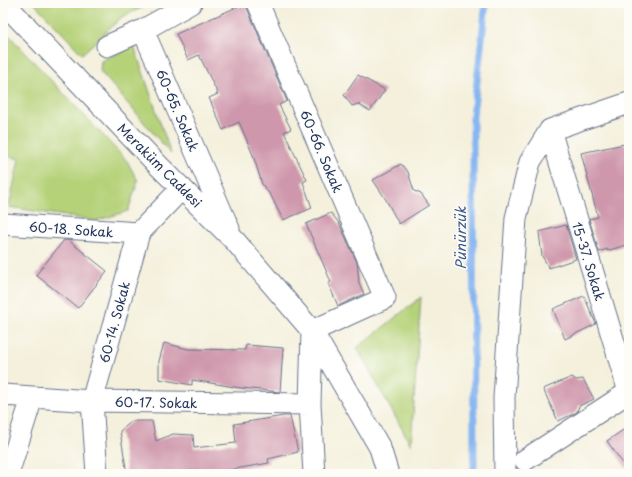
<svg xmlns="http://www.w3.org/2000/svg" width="632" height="477" viewBox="0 0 632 477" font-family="'Playpen Sans',sans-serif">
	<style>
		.green { fill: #b5d278; stroke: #68806b }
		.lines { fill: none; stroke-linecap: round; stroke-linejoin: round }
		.stream { stroke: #87b6f1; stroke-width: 7 }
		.building { fill: #cf97ac }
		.street-casing { stroke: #67738a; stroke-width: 23 }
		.street { stroke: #fff; stroke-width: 21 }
		.labels { text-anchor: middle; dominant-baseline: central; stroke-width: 3; stroke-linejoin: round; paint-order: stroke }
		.street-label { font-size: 13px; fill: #1b2f5e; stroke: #fdfcf7 }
		.water-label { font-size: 14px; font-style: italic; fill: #3b588a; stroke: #fdfcf7 }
	</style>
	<rect width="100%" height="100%" fill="#fdfcf7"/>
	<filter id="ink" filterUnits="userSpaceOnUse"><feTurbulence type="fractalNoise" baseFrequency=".025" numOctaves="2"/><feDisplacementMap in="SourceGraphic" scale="8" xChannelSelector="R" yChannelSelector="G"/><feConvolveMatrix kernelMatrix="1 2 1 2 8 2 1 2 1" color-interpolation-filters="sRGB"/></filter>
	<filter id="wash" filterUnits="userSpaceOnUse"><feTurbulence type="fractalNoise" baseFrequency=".012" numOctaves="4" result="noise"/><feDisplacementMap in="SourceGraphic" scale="16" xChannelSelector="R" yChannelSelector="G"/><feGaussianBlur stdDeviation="0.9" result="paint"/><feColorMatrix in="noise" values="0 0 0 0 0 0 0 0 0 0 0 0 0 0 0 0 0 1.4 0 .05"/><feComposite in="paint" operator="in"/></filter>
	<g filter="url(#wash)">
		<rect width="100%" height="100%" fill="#f4f0dc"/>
		<path class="green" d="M34,3h118l-30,14 -40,37z
			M3,29l124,132 11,20 -10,30 -32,10 -87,-14 10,-48 -16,-5z
			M134,46l37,108 -71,-83 1,-10z
			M421,297l-10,148 -54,-97z"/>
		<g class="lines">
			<path class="stream" d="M474,474l-1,-358 13,-113"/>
		</g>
		<g id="blocks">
			<path class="building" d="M246,3l1,5 40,93 -8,4 12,24 -7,3 23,48 -4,2 9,26 -29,12 -12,-24 -9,-12 -9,-29 -14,-33 -16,8 -14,-32 9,-4 -19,-39 -11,5 -12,-26z
				M358,75l27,15 -15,21 -12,-7 -6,2 -8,-11z
				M629,143v101l-22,7v-2l-8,3 -10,-33 9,-2 -17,-64z
				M401,164l7,8 6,19 7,3 8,11 -30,19 -14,-26 -12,-18z
				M331,213l8,10 18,39 2,21 5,11 -26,12 -10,-23 3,-1 -25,-58z
				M566,225l10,34 -27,9 -7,-12 -3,-24z
				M64,240h4l39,31 -29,37 -42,-33z
				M584,296l12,28 -31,15 -12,-30z
				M164,343l24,6 57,1 1,-5 37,3 -3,44 -39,-4 -49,-8v5l-33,-6v-18z
				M572,377l4,3 7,-1 11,20 -15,7 -2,6 -4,2 -15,7 -15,-32z
				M284,416h6l8,36 -30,7 1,4 -40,7 1,4h-31v-4l-34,4h-38l-7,-43 12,-10h20l4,20 17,-7 20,1 1,13 42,-5 -2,-19z
				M629,426v46l-22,-31z"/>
		</g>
	</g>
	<g filter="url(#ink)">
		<use href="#blocks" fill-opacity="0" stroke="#67738a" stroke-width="1"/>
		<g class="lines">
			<g class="street-casing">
				<path id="street" d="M4,3l153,161 78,77 77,90 68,117 8,26
					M191,3l-48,27 86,199
					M258,3l127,295 -73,33
					M107,46l36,-16
					M550,130l79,262
					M550,130l79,-27
					M3,224l136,9
					M312,331l-2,73 4,70
					M3,395l89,6 218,3
					M525,460l104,-68
					M8,474l24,-76
					M97,474l-5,-73 47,-168 43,-45
					M505,474l-1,-76 12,-180 14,-56 20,-32"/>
			</g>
			<use href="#street" class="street"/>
		</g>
	</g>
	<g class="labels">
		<g class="street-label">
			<text transform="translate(178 110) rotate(67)">60-65. Sokak</text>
			<text transform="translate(322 151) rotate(67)">60-66. Sokak</text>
			<text transform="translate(160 165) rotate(45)">Meraküm Caddesi</text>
			<text transform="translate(71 229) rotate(4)">60-18. Sokak</text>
			<text transform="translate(589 261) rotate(73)">15-37. Sokak</text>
			<text transform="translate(114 322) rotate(-75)">60-14. Sokak</text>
			<text transform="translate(156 402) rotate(1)">60-17. Sokak</text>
		</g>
		<g class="water-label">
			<text transform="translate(460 238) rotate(-90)">Pünürzük</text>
		</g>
	</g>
	<rect width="632" height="477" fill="none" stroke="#fdfcf7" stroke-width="16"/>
</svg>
